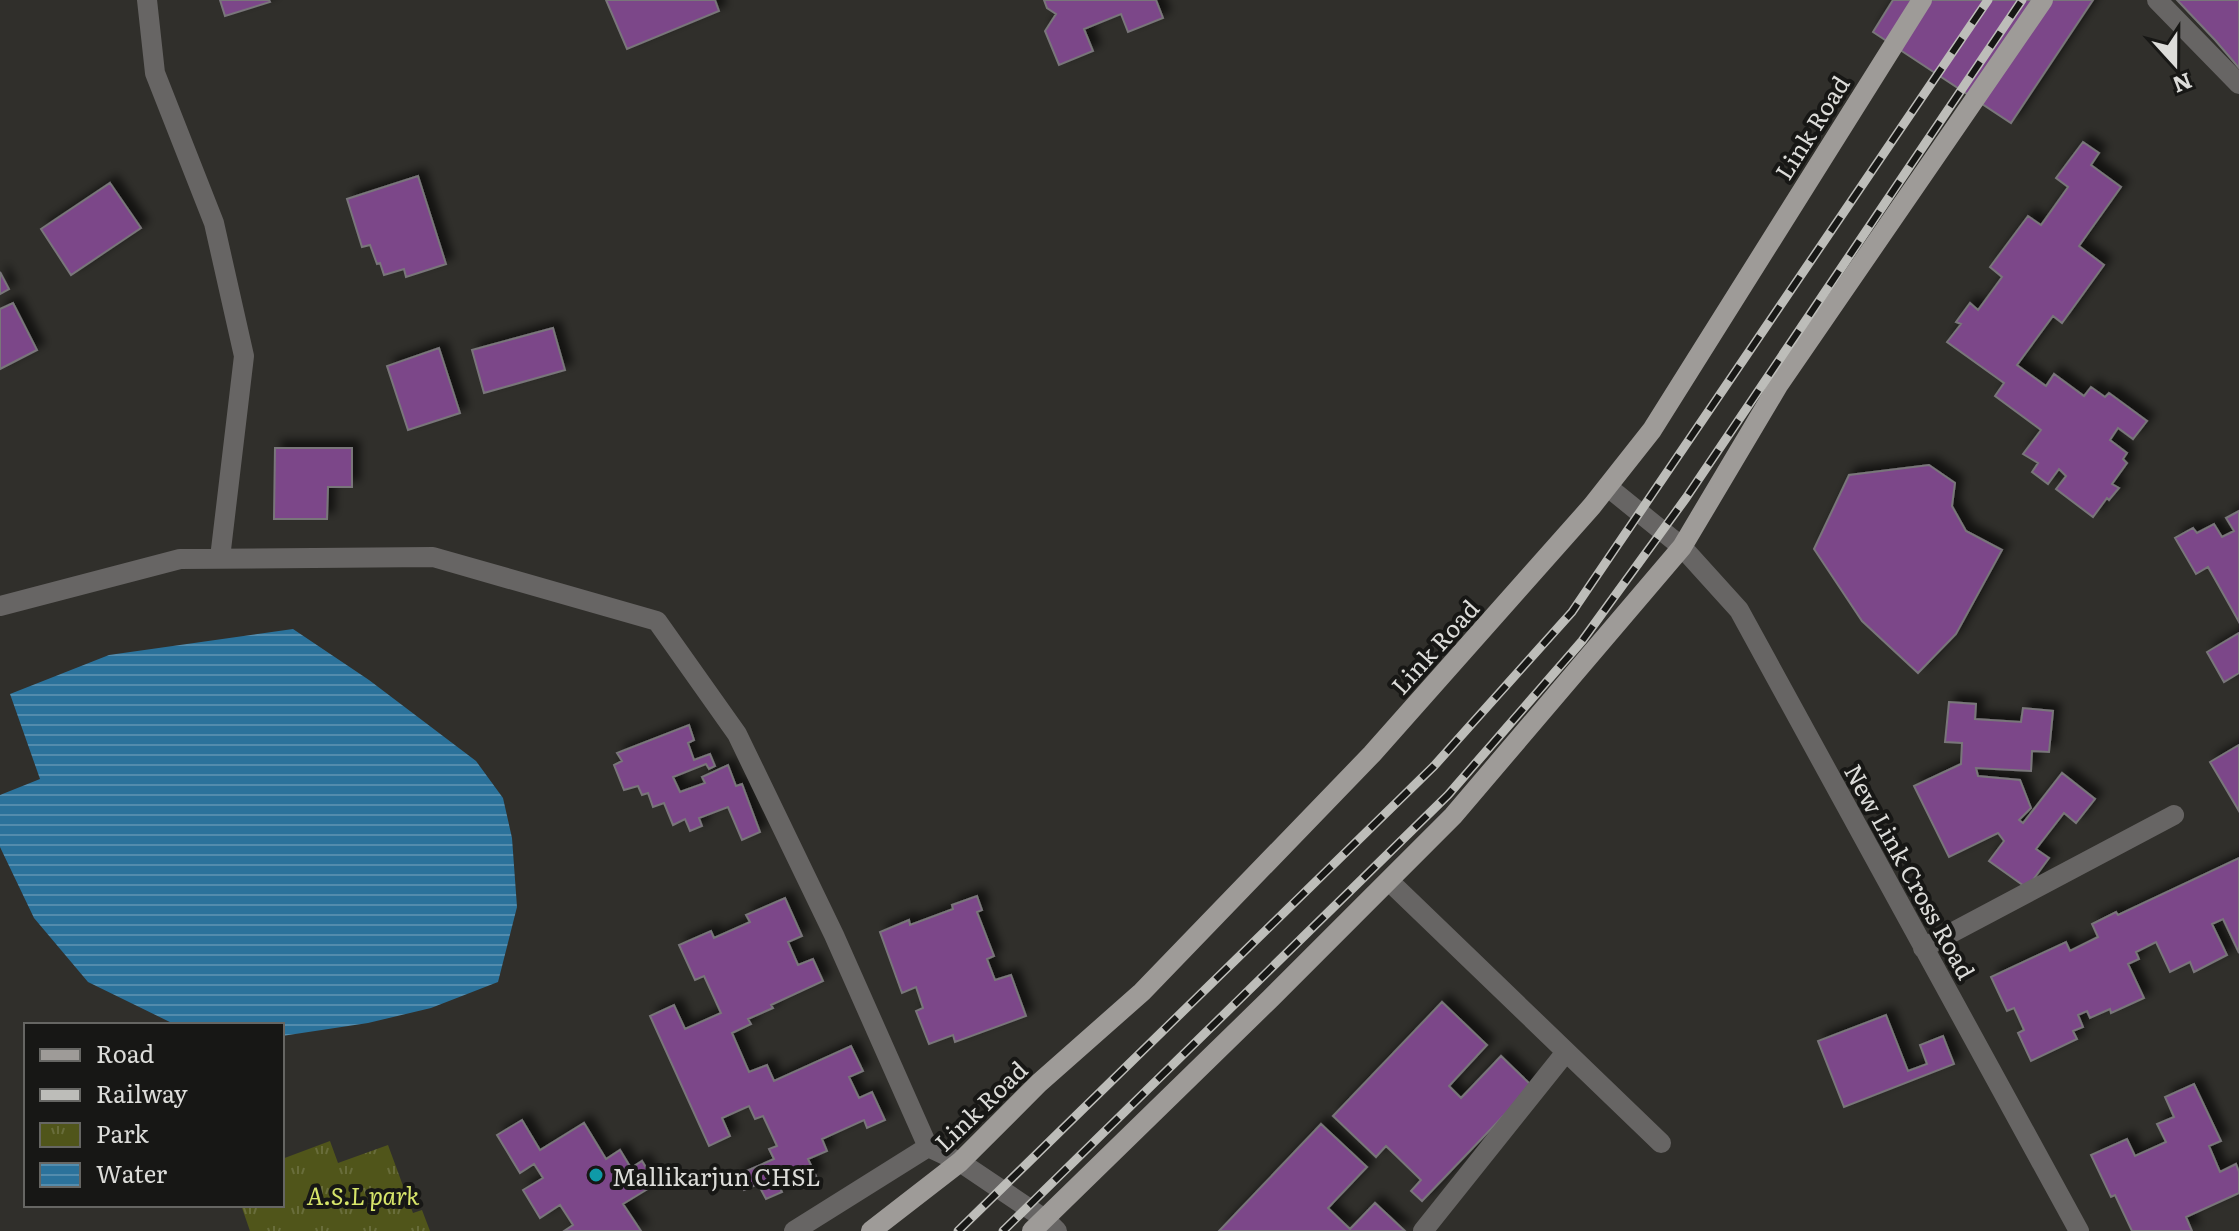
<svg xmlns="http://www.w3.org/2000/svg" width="2239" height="1231" viewBox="0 0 2239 1231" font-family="Literata,serif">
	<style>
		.park { fill: url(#park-tufts) }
		.water { fill: url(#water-rules) }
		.building { fill: #7b4789; stroke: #79767a; stroke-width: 2; filter: url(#shadow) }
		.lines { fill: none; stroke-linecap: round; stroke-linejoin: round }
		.minor { stroke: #676564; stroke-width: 20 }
		.major { stroke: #9e9b98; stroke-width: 20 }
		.rail-casing { stroke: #bdbdb9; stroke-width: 9 }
		.rail { stroke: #171715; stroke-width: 6; stroke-dasharray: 18; stroke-linecap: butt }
		.culture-dot { fill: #0f9aa8; stroke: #171715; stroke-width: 3 }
		.labels { text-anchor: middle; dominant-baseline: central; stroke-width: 8; stroke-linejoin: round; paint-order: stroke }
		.street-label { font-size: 24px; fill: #dcdcd9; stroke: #171715 }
		.poi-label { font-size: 24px; fill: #dcdcd9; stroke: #171715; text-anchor: start }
		.park-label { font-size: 24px; font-style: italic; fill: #d7e56a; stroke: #171715 }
	</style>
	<defs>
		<pattern id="park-tufts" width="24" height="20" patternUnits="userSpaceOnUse" patternTransform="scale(2)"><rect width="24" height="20" fill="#50551a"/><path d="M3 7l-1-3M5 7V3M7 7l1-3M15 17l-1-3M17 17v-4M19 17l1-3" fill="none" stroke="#696d3b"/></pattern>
		<pattern id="water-rules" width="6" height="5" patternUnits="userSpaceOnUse" patternTransform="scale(2)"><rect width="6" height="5" fill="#2b729b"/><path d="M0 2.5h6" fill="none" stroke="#538cad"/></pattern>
		<filter id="shadow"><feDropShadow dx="7" dy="-7" stdDeviation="4" flood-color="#0009"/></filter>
	</defs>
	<rect width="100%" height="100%" fill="#302f2b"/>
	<path class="park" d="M330,1141l8,22 50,-18 25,68 9,-3 8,21h-180l-9,-26h41v-46z"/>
	<path class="water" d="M293,629l76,51 107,81 27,37 9,40 5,69 -19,75 -67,26 -63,15 -86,13v-11h-106l-88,-43 -54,-64 -34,-71v-52l40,-16 -30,-85 99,-39z"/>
	<path class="building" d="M220,0h49l1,2 -45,14z
		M606,0h109l4,11 -92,38z
		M1044,0h112l7,18 -35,14 -7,-18 -37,15 9,22 -34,14 -14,-34 11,-17 -9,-6z
		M1893,0h200l-82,123 -138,-91z
		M2177,0h62v68l-24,-28z
		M2083,142l16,11 -8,12 30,22 -42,59 25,19 -42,58 -9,-7 -36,49 29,21 8,-12 30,22 7,-9 14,10 4,-4 38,28 -14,18 -15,-11 -8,12 17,13 -4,6 4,4 -15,21 7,4 -10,12 -2,-2 -14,19 -37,-28 10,-13 -7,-7 -11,15 -16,-12 6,-9 -15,-9 18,-24 -46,-34 9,-13 -57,-41 14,-18 -5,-2 14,-19 8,7 24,-33 -12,-10 38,-51 13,9 27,-38 -12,-9z
		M418,176l28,88 -40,13 -2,-8 -20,6 -4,-12 -3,1 -7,-19 -8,2 -15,-48z
		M110,183l31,45 -70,47 -30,-46z
		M0,272l9,17 -9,5z
		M13,303l24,47 -37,19v-60z
		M553,328l12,42 -81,23 -12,-43z
		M439,348l21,65 -52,17 -21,-64z
		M275,448h77v39h-24l-1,32h-53z
		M1929,465l26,18 -3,23 14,25 36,19 -46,84 -38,39 -56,-52 -48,-72 35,-74z
		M2239,511v111l-31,-55 -12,7 -21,-36 18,-10 4,5 17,-9 8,13 12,-6 -8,-13z
		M2239,633v40l-15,9 -17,-30z
		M1949,702l27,2 -1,15 46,3 2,-14 30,3 -4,41 -17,-1 -1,20 -55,-3 2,8 42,4 11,28 -12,12 4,3 39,-50 33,26 -19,24 -12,-10 -28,36 13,9 -22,30 -38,-27 15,-20 -6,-8 -49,24 -35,-71 47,-22 1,-21 -17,-1z
		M689,725l5,15 -6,3 6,17 16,-6 5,12 -6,3 -3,-5 -33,13 7,15 25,-9 -3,-6 26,-12 8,21 6,-2 18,48 -18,8 -14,-33 -29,11 3,8 -12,5 -5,-12 -12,6 -9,-22 -11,4 -5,-14 -6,2 -4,-9 -14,4 -10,-25 8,-4 -5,-8z
		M2239,745v66l-29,-49z
		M2239,858v95l-16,-34 -11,5 15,31 -33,17 -4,-10 -20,10 -14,-30 -20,10 3,7 -11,5 16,34 -33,15 -1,-4 -20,9 -3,-7 -9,4 5,12 -10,4 4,8 -46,22 -13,-28 6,-3 -10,-22 -7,3 -16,-34 75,-35 4,9 28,-14 -6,-13 24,-12 2,3z
		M977,896l5,14 -5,2 17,44 -7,3 8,21 16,-5 15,41 -71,26 -2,-7 -24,9 -13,-33 7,-3 -7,-21 -14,6 -22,-61 29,-12 1,5 43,-16 -1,-4z
		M785,898l17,38 -14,6 10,23 15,-6 10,22 -52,24 2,3 -25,11 3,5 -19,9 17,39 18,-7 7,16 77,-35 12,25 -14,6 10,21 13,-6 13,28 -18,8 -3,-8 -42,19 5,12 -19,8 8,17 -16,7 -6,-13 -18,9 6,13 -16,7 -8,-15 -14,6 -7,-15 37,-16 -5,-10 8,-3 -14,-30 -8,3 -6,-13 -27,12 8,18 -21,10 -59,-130 24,-11 11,24 36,-16 -17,-37 -9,4 -16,-35 32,-14 3,7 36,-16 -4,-7z
		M1442,1002l45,43 -38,41 12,12 40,-42 31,30 -110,115 -11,-10 10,-11 -35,-34 -10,11 -43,-41z
		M1886,1015l22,56 19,-7 -7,-19 23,-9 11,28 -110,43 -26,-66z
		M2194,1084l27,57 -12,5 11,26 16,-8 3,8v21l-53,24 6,14h-60l-17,-36 -4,2 -20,-42 36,-16 8,17 31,-14 -9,-18 17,-7 -9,-20z
		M522,1120l18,30 44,-27 22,36 14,-9 11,18 11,-7 14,23 -33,20 18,27h-77l9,-6 -13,-20 -20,13 -17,-28 20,-12 -9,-14 -14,9 -23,-38z
		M1321,1124l46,43 -39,41 22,21 25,-26 30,28h-186z"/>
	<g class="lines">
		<path class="minor" d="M147,0l8,73 59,150 30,133 -24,202
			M2157,0l82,84
			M1608,487l74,60 57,63 340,621
			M0,606l180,-47 253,-2 224,64 80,113 97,201 94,212 32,15 86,58 11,11
			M1389,881l272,262
			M1923,948l251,-133
			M794,1231l134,-84
			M1423,1231l143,-179"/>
		<path class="major" d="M871,1231l89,-69 79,-79 103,-91 230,-238 220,-248 60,-76 270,-430
			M1032,1231l238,-232 183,-183 229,-269 97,-163 264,-384"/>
		<g class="rail-casing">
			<path id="rail" d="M958,1231l476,-465 138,-154 416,-612
				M1003,1231l445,-436 134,-154 104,-143 336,-498"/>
		</g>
		<use href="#rail" class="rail"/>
	</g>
	<circle class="culture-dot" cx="596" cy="1175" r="8"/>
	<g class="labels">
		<g class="street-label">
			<text transform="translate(1811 127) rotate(-58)">Link Road</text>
			<text transform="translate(1434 646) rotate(-48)">Link Road</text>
			<text transform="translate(1911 871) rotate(61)">New Link Cross Road</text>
			<text transform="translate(980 1105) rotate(-44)">Link Road</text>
		</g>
		<g class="poi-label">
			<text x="612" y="1175">Mallikarjun CHSL</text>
		</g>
		<g class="park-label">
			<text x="363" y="1194">A.S.L park</text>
		</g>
	</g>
	<rect x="24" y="1023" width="260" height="184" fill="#171715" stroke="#666663" stroke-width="2"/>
	<rect x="40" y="1049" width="40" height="12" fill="#9e9b98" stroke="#666663" stroke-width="2"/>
	<text x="96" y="1063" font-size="24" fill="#dcdcd9">Road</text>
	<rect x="40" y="1089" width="40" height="12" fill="#bdbdb9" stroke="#666663" stroke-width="2"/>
	<text x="96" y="1103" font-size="24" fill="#dcdcd9">Railway</text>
	<rect x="40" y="1123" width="40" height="24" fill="url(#park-tufts)" stroke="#666663" stroke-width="2"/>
	<text x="96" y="1143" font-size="24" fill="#dcdcd9">Park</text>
	<rect x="40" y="1163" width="40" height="24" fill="url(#water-rules)" stroke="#666663" stroke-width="2"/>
	<text x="96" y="1183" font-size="24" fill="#dcdcd9">Water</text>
	<g transform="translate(2175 64) rotate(159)" stroke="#171715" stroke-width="6" paint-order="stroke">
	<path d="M0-6L14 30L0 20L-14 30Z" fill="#dcdcd9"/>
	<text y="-12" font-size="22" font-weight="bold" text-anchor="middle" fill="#dcdcd9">N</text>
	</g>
</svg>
